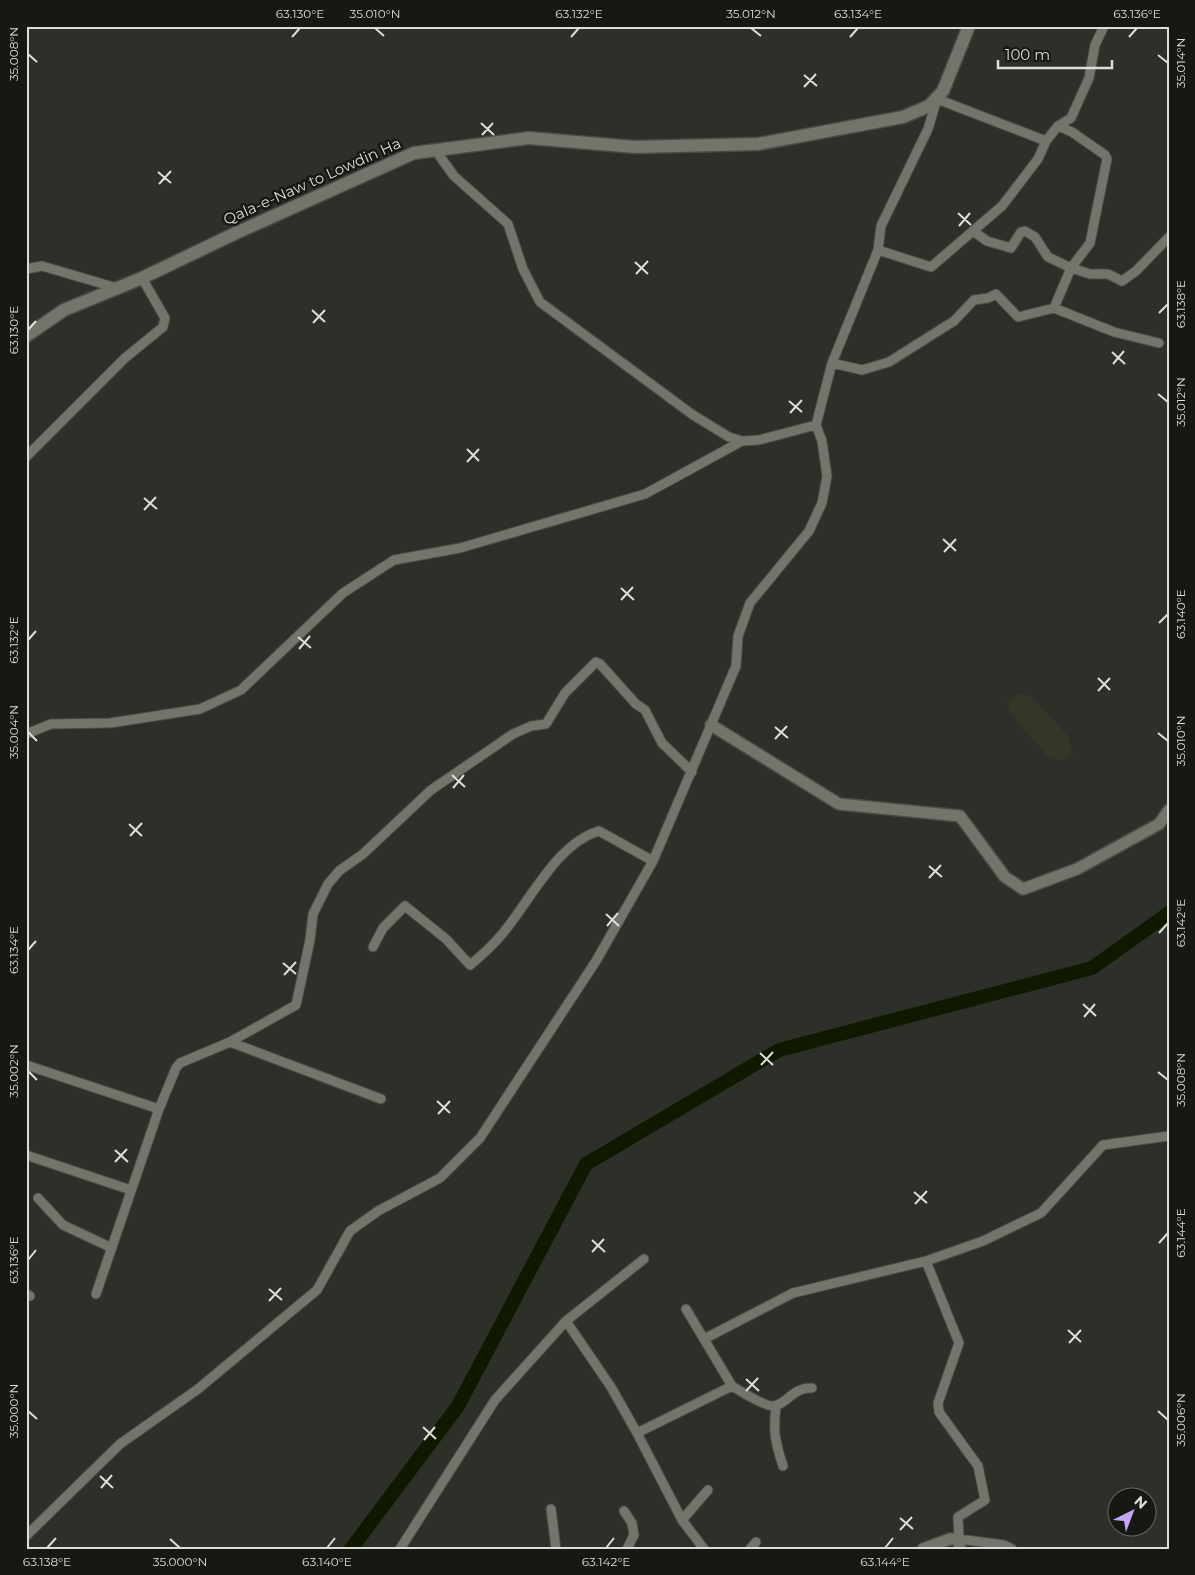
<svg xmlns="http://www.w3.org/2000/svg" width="1195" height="1575" viewBox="0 0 1195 1575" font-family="Montserrat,sans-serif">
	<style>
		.built { fill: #323728 }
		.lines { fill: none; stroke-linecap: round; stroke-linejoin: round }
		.river { stroke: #101800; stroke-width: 14 }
		.minor-casing { stroke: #494b45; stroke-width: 11 }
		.tertiary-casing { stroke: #494b45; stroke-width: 14 }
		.secondary-casing { stroke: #494b45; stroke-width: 15 }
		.minor { stroke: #72756b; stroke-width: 9 }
		.tertiary { stroke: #72756b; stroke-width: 11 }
		.secondary { stroke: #72756b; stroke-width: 12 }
		.ticks { fill: none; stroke: #dcded9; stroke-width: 2 }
		.labels { text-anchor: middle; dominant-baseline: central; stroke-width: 5; stroke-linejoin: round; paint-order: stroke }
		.street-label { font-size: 15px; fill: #dcded9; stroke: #161814 }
		.neatline { fill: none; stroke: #dcded9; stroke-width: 2 }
		.ticks-label { font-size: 12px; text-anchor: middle; fill: #dcded9 }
	</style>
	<rect width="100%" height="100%" fill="#2d3028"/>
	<path class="built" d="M1019,693l14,5 35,38 5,18 -8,6 -15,-1 -37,-42 -6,-14z"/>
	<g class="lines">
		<path class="river" d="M351,1549l107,-143 128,-242 193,-114 313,-82 77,-55"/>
		<g class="minor-casing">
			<path id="minor" d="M436,151l18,25 54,48 15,45 17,33 153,113 36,22 13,4 17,-1 57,-15
				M973,231l14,10 24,7 10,-16 4,-1 10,6 13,20 23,11 19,6h18l14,7 14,-10 33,-34
				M878,250l53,17 71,-61 36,-47 8,-18
				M26,269l16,-3 75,22
				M1054,308l17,-40 19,-25 17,-84 -2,-4 -33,-23 -14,-6
				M832,363l30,7 27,-8 65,-41 20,-21 14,-2 8,-4 22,23 36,-9 60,24 45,11
				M26,457l99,-99 38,-31 2,-9 -23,-40
				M26,734l25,-10 59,-1 90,-14 41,-19 102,-97 51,-33 66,-12 185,-54 97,-53
				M373,947l10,-19 22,-22 41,33 24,26c11,-9 24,-21 33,-32 27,-32 54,-90 96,-102l54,30
				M230,1042l151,57
				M26,1065l133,44
				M26,1155l105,35
				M38,1198l25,27 49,23
				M926,1261l33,82 -21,60 1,9 39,54 7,34 -27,17 1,22 45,6 8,4
				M26,1294l4,2
				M96,1294l63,-185 17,-41 4,-5 50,-21 66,-37 14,-65 3,-26 15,-30 11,-13 24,-17 68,-64 82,-56 18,-8 15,-2 19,-31 31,-31 4,2 36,40 9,6 17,33 30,29
				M686,1309l46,77c8,5 34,21 42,20 13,-2 19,-19 38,-18
				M566,1321l45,66 26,46 45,87 22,29
				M704,1339l89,-46 133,-32 57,-20 58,-28 62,-68 66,-9
				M776,1406c-3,25 -1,36 7,60
				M637,1433l95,-47
				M551,1509l5,40
				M624,1511l8,12 2,12 -7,14
				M682,1520l26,-30
				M26,1536l94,-92 78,-55 119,-99 33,-59 28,-20 62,-33 40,-40 116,-177 57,-100 83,-195 2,-30 12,-33 59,-72 13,-28 5,-27 -5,-35 -6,-16 16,-62 46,-113 3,-24 47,-97 9,-30 109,42 12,-15 13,-8 18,-40 6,-33 9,-19
				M400,1549l95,-149 71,-79 78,-62
				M750,1549l6,-7"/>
		</g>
		<g class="tertiary-casing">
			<path id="tertiary" d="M711,725l128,79 121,12 45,61 18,12 54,-20 82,-45 10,-14
				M923,1549l27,-10h9l1,10"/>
		</g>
		<g class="secondary-casing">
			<path id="secondary" d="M26,336l38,-26 78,-32 94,-45 178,-80 115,-15 106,9 123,-3 145,-27 26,-11 14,-15 26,-65"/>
		</g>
		<use href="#minor" class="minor"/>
		<use href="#tertiary" class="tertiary"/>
		<use href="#secondary" class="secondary"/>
	</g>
	<path class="ticks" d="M375,28l9,8M751,28l10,8M292,37l8,-9M571,37l8,-9M850,37l8,-9M1129,37l8,-9M28,54l9,8M1158,55l10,8M804,75l13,11M804,87l12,-13M481,123l13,12M482,135l11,-12M158,172l13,11M159,184l12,-13M958,213l13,12M959,226l11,-13M635,262l13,12M636,274l12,-13M312,310l13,12M1159,313l9,-9M313,323l12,-13M28,330l8,-9M1112,352l13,12M1113,364l11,-13M1158,394l10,8M789,401l13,11M790,413l12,-13M467,449l12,12M467,462l12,-13M144,498l13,11M144,510l12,-13M943,539l13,12M944,552l12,-13M621,588l13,12M621,600l12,-13M1159,623l9,-9M298,637l13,11M28,640l8,-9M299,649l11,-13M1098,678l12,12M1098,691l12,-13M775,727l13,11M28,732l9,9M1158,733l10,8M775,739l12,-13M452,775l13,12M453,788l11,-13M129,824l13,12M130,836l12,-13M929,866l13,11M929,878l12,-13M606,914l13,12M607,926l11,-13M1159,933l9,-10M28,950l8,-9M283,963l13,11M284,975l12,-13M1083,1004l13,12M1084,1017l11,-13M760,1053l13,12M761,1065l12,-13M28,1071l9,9M1158,1072l10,8M437,1101l13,12M438,1114l12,-13M115,1150l13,12M115,1162l12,-13M914,1192l13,11M915,1204l12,-13M592,1240l13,12M1159,1243l9,-10M592,1252l12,-13M28,1260l8,-10M269,1289l13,11M269,1301l12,-13M1068,1330l13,12M1069,1343l12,-13M746,1379l13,12M746,1391l12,-13M28,1411l9,8M1158,1411l10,9M423,1427l13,12M424,1440l11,-13M100,1476l13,12M101,1488l11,-13M900,1518l13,11M900,1530l12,-13M170,1539l10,9M47,1548l9,-10M327,1548l8,-10M606,1548l8,-10M885,1548l8,-10"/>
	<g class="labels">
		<g class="street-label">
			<text transform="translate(312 181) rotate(-24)">Qala-e-Naw to Lowdin Ha</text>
		</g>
	</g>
	<rect width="1195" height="1575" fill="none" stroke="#161814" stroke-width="55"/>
	<g transform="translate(1132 1512) rotate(42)"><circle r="24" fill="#161814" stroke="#656763"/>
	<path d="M0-4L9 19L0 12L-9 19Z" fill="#c5a6f0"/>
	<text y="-8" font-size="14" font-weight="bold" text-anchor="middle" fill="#dcded9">N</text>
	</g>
	<path d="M998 60v8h114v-8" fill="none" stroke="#dcded9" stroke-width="2.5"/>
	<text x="1005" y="60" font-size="15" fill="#dcded9" stroke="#161814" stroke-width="4" paint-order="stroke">100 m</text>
	<rect x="28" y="28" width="1140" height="1520" class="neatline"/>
	<g class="ticks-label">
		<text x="300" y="18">63.130°E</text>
		<text x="375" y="18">35.010°N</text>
		<text x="579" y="18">63.132°E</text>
		<text x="751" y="18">35.012°N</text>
		<text x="858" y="18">63.134°E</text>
		<text x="1137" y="18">63.136°E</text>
		<text transform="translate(14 54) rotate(-90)" y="4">35.008°N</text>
		<text transform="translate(1181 63) rotate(-90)" y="4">35.014°N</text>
		<text transform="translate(1181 304) rotate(-90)" y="4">63.138°E</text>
		<text transform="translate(14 330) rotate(-90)" y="4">63.130°E</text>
		<text transform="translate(1181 402) rotate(-90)" y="4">35.012°N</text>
		<text transform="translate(1181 614) rotate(-90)" y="4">63.140°E</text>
		<text transform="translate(14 640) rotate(-90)" y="4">63.132°E</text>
		<text transform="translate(14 732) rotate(-90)" y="4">35.004°N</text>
		<text transform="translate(1181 741) rotate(-90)" y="4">35.010°N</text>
		<text transform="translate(1181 923) rotate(-90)" y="4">63.142°E</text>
		<text transform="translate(14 950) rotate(-90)" y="4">63.134°E</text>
		<text transform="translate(14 1071) rotate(-90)" y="4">35.002°N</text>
		<text transform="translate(1181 1080) rotate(-90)" y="4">35.008°N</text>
		<text transform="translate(1181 1233) rotate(-90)" y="4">63.144°E</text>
		<text transform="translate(14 1260) rotate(-90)" y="4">63.136°E</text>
		<text transform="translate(14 1411) rotate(-90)" y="4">35.000°N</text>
		<text transform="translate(1181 1420) rotate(-90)" y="4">35.006°N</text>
		<text x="47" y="1566">63.138°E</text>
		<text x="180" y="1566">35.000°N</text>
		<text x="327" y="1566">63.140°E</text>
		<text x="606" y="1566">63.142°E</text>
		<text x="885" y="1566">63.144°E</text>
	</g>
</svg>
